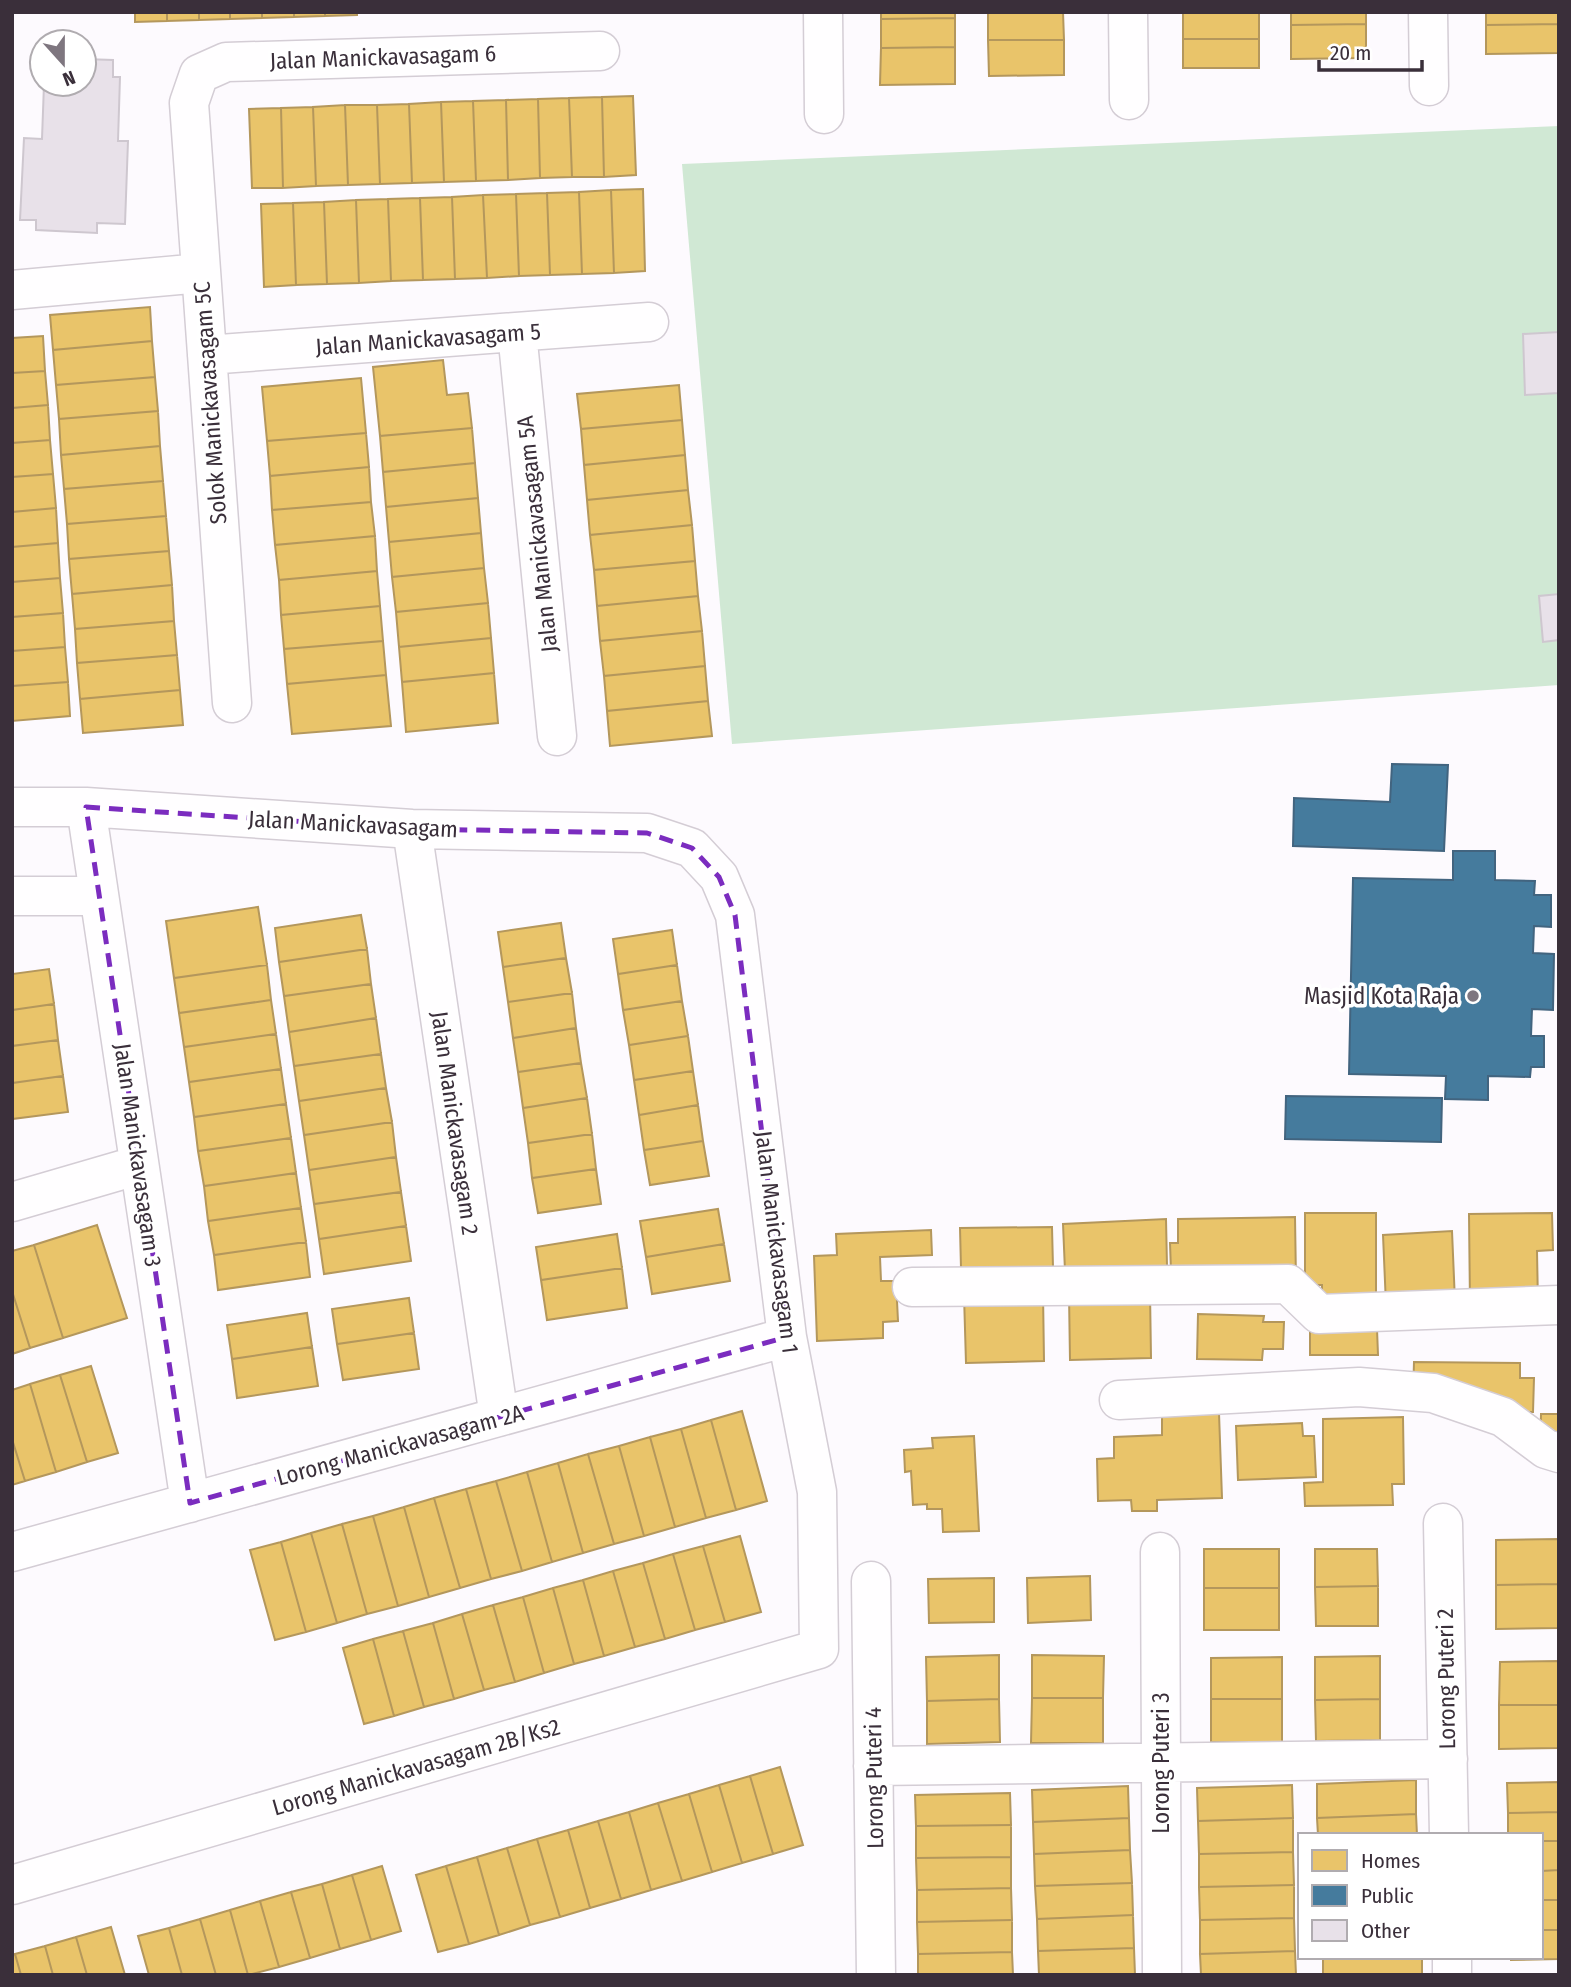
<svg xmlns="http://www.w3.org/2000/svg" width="1571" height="1987" viewBox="0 0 1571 1987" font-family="'Fira Sans Condensed',sans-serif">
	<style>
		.green { fill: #d0e8d4 }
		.homes { fill: #e9c46a; stroke: #b4975c; stroke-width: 2 }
		.public { fill: #457b9d; stroke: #42647f; stroke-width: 2 }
		.building { fill: #e8e1e9; stroke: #cec7cf; stroke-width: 2 }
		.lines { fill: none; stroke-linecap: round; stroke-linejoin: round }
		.minor-casing { stroke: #d4cdd5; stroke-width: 41 }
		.minor { stroke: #fffeff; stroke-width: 38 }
		.marked { fill: none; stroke: #7b2cbf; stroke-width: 5; stroke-dasharray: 14 9; stroke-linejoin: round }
		.poi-dot { fill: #7e767f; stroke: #fff; stroke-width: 2.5 }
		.labels { text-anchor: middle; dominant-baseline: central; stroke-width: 7; stroke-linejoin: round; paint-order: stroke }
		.street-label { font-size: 23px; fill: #3a2f3a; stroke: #fff }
		.poi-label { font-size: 23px; fill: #3a2f3a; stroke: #fff; text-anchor: end }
	</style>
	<rect width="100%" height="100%" fill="#fdfafe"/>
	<path class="green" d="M1559,126v559l-827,59 -50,-580z"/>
	<path class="homes" d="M135,12h32v9l-32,1z
		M167,12h32v8l-32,1z
		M199,12h31v7l-31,1z
		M230,12h32v6l-32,1z
		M262,12h32v5l-32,1z
		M294,12h31v4l-31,1z
		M325,12h32v3l-32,1z
		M881,12h74v6l-74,1z
		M988,12h75l1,28h-76z
		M1183,12h76v27h-76z
		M1291,12h75v12l-75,1z
		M1486,12h73v12l-73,1z
		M955,18v29l-74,1v-29z
		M1366,24v34l-75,1v-34z
		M1559,24v29l-73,1v-29z
		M1183,39h76v29h-76z
		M988,40h76v35l-75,1z
		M955,47v37l-75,1 1,-37z
		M633,96l3,79 -32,2 -2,-80z
		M602,97l2,80h-32l-3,-79z
		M569,98l3,79 -32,1 -2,-79z
		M538,99l2,79 -32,2 -2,-80z
		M506,100l2,80 -32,1 -3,-80z
		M473,101l3,80 -32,1 -3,-80z
		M441,102l3,80 -32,1 -3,-79z
		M409,104l3,79 -32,1 -3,-79z
		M345,105l3,80 -32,1 -3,-79z
		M345,105h32l3,79 -32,1z
		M313,107l3,79 -33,2 -2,-80z
		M281,108l2,80h-31l-3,-79z
		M643,189l2,82 -31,2 -3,-83z
		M611,190l3,83 -32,1 -3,-82z
		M579,192l3,82 -32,1 -3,-82z
		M547,193l3,82 -31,1 -3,-82z
		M516,194l3,82 -32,2 -4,-83z
		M483,195l4,83 -32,1 -3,-82z
		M452,197l3,82 -32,1 -3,-82z
		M420,198l3,82 -32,1 -3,-82z
		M388,199l3,82 -32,2 -3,-83z
		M356,200l3,83 -32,1 -3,-82z
		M324,202l3,82 -31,1 -3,-82z
		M293,203l3,82 -32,2 -3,-83z
		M150,307l2,34 -99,9 -3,-35z
		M43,336l2,35 -33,2v-35z
		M152,341l3,36 -99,8 -3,-35z
		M443,360l4,35 21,-2 4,35 -92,8 -7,-69z
		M45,371l3,34 -36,3v-35z
		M155,377l3,34 -99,8 -3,-34z
		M361,378l5,55 -99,8 -5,-54z
		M679,385l3,35 -101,9 -4,-35z
		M48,405l2,35 -38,3v-35z
		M158,411l2,35 -99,9 -2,-36z
		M682,420l3,35 -101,10 -3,-36z
		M472,428l3,35 -92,9 -3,-36z
		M366,433l3,34 -99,9 -3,-35z
		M50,440l3,34 -41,3v-34z
		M160,446l3,35 -99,8 -3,-34z
		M685,455l3,35 -101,10 -3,-35z
		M475,463l3,35 -92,9 -3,-35z
		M369,467l2,35 -99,8 -2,-34z
		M53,474l3,34 -44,4v-35z
		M163,481l3,35 -99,8 -3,-35z
		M688,490l4,35 -102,10 -3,-35z
		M478,498l3,35 -92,9 -3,-35z
		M371,502l4,34 -100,9 -3,-35z
		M56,508l2,35 -46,4v-35z
		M166,516l3,35 -100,8 -2,-35z
		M692,525l3,36 -101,9 -4,-35z
		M481,533l3,35 -92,9 -3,-35z
		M375,536l2,35 -98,9 -4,-35z
		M58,543l2,35 -48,4v-35z
		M169,551l3,34 -100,9 -3,-35z
		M695,561l3,35 -101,10 -3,-36z
		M484,568l4,35 -92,9 -4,-35z
		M377,571l3,35 -99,9 -2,-35z
		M60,578l3,35 -51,4v-35z
		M172,585l2,36 -99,8 -3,-35z
		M698,596l4,35 -102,10 -3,-35z
		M488,603l3,35 -92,9 -3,-35z
		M380,606l3,35 -99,8 -3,-34z
		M63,613l2,34 -53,4v-34z
		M174,621l3,34 -100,8 -2,-34z
		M702,631l3,35 -101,10 -4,-35z
		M491,638l3,35 -92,9 -3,-35z
		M383,641l3,34 -99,9 -3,-35z
		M65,647l3,35 -56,4v-35z
		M177,655l3,35 -100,9 -3,-36z
		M705,666l3,35 -101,10 -3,-35z
		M494,673l4,50 -92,9 -4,-50z
		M386,675l5,51 -99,8 -5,-50z
		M68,682l2,34 -58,5v-35z
		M180,690l3,35 -100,8 -3,-34z
		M708,701l4,35 -102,10 -3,-35z
		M258,907l9,58 -93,13 -8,-57z
		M361,915l6,34 -88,13 -4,-34z
		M561,923l5,35 -63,9 -5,-35z
		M672,930l5,35 -59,9 -5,-35z
		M367,949l4,35 -87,12 -5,-34z
		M566,958l6,35 -64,9 -5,-35z
		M267,965l4,35 -92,13 -5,-35z
		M677,965l5,36 -59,9 -5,-36z
		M49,969l5,35 -42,6v-36z
		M371,984l5,34 -87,14 -5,-36z
		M572,993l4,35 -63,10 -5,-36z
		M271,1000l5,34 -92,13 -5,-34z
		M682,1001l6,35 -59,9 -6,-35z
		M54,1004l4,36 -46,6v-36z
		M376,1018l5,36 -87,12 -5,-34z
		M576,1028l5,35 -63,9 -5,-34z
		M276,1034l5,35 -92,13 -5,-35z
		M688,1036l5,35 -59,9 -5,-35z
		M58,1040l5,36 -51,7v-37z
		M381,1054l5,34 -87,13 -5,-35z
		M581,1063l6,35 -64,10 -5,-36z
		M281,1069l5,35 -92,13 -5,-35z
		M693,1071l5,34 -59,10 -5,-35z
		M63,1076l5,36 -56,7v-36z
		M386,1088l6,34 -88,13 -5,-34z
		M587,1098l5,36 -64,9 -5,-35z
		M286,1104l5,34 -93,13 -4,-34z
		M698,1105l5,36 -59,9 -5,-35z
		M392,1122l4,35 -87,13 -5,-35z
		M592,1134l4,35 -64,9 -4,-35z
		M291,1138l5,35 -92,13 -6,-35z
		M703,1141l6,35 -59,9 -6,-35z
		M396,1157l5,35 -87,12 -5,-34z
		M596,1169l5,35 -63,9 -6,-35z
		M296,1173l5,35 -93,13 -4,-35z
		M401,1192l5,34 -87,13 -5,-35z
		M301,1208l5,34 -92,13 -6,-34z
		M718,1209l6,35 -78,13 -6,-36z
		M1305,1213h71v84h-54v-12h-17z
		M1552,1213l1,37 -16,1 1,53h-68l-1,-90z
		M1295,1217l1,64 -125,-10 -1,-28h8v-24z
		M1166,1219l1,47 -102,5 -2,-47z
		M97,1225l30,93 -64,20 -29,-93z
		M406,1226l5,35 -87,13 -5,-35z
		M1052,1227l1,40 -92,1 -1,-40z
		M931,1230l1,25 -52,2 1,24h15l2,40 -15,1v16l-66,3 -3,-85 23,-1 -1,-21z
		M1452,1231l3,71 -69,3 -3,-70z
		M617,1234l5,34 -81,12 -5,-33z
		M306,1242l4,35 -92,13 -4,-35z
		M724,1244l6,37 -78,13 -6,-37z
		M34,1245l29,93 -33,10 -18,-57v-40z
		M622,1268l5,40 -80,12 -6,-40z
		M12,1291l18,57 -18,6z
		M1150,1292l1,66 -81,2 -1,-66z
		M1043,1293l1,68 -78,2 -2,-68z
		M409,1298l5,35 -77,11 -5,-35z
		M307,1313l5,34 -80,12 -5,-34z
		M1198,1314l66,2 -1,6h21l-1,27h-20l-1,11 -65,-1z
		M1310,1329h67l1,26h-68z
		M414,1333l5,36 -76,11 -6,-36z
		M312,1347l6,39 -81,12 -5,-39z
		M1414,1362l106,1v15h14l-1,34h-34l-86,-16z
		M91,1366l27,87 -31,9 -27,-87z
		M60,1375l27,87 -31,10 -26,-88z
		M30,1384l26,88 -31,9 -13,-42v-49z
		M742,1411l25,90 -31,9 -25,-90z
		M1219,1413l3,85 -65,2v11h-25l-1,-11 -33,1 -1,-42 17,-1v-21l48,-2v-20z
		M1541,1414h18v44h-19z
		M1403,1417l1,67h-12l1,21 -88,1 -1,-23 19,-1v-63z
		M711,1420l25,90 -30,8 -25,-89z
		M1302,1423l1,13h11l2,41 -78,3 -2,-54z
		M681,1429l25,89 -31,9 -25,-90z
		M974,1436l5,95 -36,1 -1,-23h-15v-5l-14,1 -2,-34 -6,1 -1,-22 29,-2 -1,-10z
		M650,1437l25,90 -31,9 -25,-90z
		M12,1439l13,42 -13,4z
		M619,1446l25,90 -30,8 -26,-90z
		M588,1454l26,90 -31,9 -25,-90z
		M558,1463l25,90 -31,9 -25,-90z
		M527,1472l25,90 -30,9 -26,-90z
		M496,1481l26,90 -31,8 -25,-90z
		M466,1489l25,90 -31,9 -26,-90z
		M434,1498l26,90 -31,9 -25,-90z
		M404,1507l25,90 -31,9 -25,-90z
		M373,1516l25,90 -31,8 -25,-90z
		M342,1524l25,90 -30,9 -26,-90z
		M311,1533l26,90 -31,9 -25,-90z
		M740,1536l21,76 -36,10 -22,-76z
		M1559,1539v45l-63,1v-45z
		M281,1542l25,90 -31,8 -25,-90z
		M703,1546l22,76 -30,8 -22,-76z
		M1204,1549h75v39h-75z
		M1315,1549h62l1,37 -63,1z
		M673,1554l22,76 -30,9 -22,-76z
		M643,1563l22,76 -30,8 -22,-76z
		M613,1571l22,76 -31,9 -21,-76z
		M1090,1576l1,44 -63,3 -1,-45z
		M994,1578v44l-65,1 -1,-44z
		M583,1580l21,76 -30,8 -21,-76z
		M1559,1584v44l-63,1v-44z
		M1378,1586v40h-62l-1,-39z
		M553,1588l21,76 -30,9 -21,-76z
		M1204,1588h75v42h-75z
		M523,1597l21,76 -29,9 -22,-77z
		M493,1605l22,77 -31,8 -22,-76z
		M462,1614l22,76 -30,9 -21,-76z
		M433,1623l21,76 -30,8 -21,-76z
		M403,1631l21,76 -30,9 -21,-77z
		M373,1639l21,77 -30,8 -21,-76z
		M999,1655v44l-72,2 -1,-44z
		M1032,1655l72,1 -1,42h-71z
		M1380,1656v43l-65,1v-43z
		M1282,1657v42h-71v-41z
		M1559,1661v44h-60l1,-43z
		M1032,1698h71v45h-72z
		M999,1699l1,43 -73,2v-43z
		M1211,1699h71v43h-71z
		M1380,1699v41l-64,1 -1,-41z
		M1499,1705h60v43l-60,1z
		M780,1767l23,78 -30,9 -23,-78z
		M750,1776l23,78 -31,9 -23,-78z
		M1416,1780v34l-99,4v-34z
		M1559,1782v30l-51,1 -1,-30z
		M719,1785l23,78 -30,9 -23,-78z
		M1292,1785l1,33 -95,3 -1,-33z
		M1128,1786l1,32 -96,4 -1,-32z
		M1010,1793l1,32 -95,1 -1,-31z
		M689,1794l23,78 -30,9 -24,-78z
		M658,1803l24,78 -31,9 -22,-78z
		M629,1812l22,78 -30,9 -23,-78z
		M1559,1812v29h-18v-6h-33v-22z
		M1416,1814l1,21h-99l-1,-17z
		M1129,1818l1,32 -96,4 -1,-32z
		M1293,1818v34l-94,2 -1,-33z
		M598,1821l23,78 -31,9 -22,-78z
		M1011,1825v32l-95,1v-32z
		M568,1830l22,78 -30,9 -23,-78z
		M537,1839l23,78 -30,8 -23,-77z
		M1541,1841h18v29l-18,1z
		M507,1848l23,77 -31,10 -22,-78z
		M1130,1850l2,33 -97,3 -1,-32z
		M1293,1852l1,33 -95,2v-33z
		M477,1857l22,78 -30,9 -23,-78z
		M1011,1857v31l-94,2 -1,-32z
		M382,1866l19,65 -30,9 -19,-65z
		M446,1866l23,78 -31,8 -22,-77z
		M1559,1870v30h-18v-29z
		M352,1875l19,65 -31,9 -18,-65z
		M1132,1883l1,32 -96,4 -2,-33z
		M322,1884l18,65 -30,9 -19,-66z
		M1294,1885v33l-94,2 -1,-33z
		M1011,1888l1,32 -95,2v-32z
		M291,1892l19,66 -31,9 -19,-66z
		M1541,1900h18v30h-18z
		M260,1901l19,66 -31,8 -18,-65z
		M230,1910l18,65h-32l-16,-56z
		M1133,1915l1,33 -96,3 -1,-32z
		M1294,1918l1,33 -95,3v-34z
		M200,1919l16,56h-34l-13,-47z
		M1012,1920v32l-94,2 -1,-32z
		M111,1927l14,48h-38l-11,-38z
		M169,1928l13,47h-33l-11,-39z
		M1541,1930h18v29l-48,1v-3h30z
		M76,1937l11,38h-34l-8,-29z
		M45,1946l8,29h-32l-6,-21z
		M1134,1948l1,27h-96l-1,-24z
		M1295,1951l1,24h-95l-1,-21z
		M1012,1952l1,23h-95v-21z
		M15,1954l6,21h-9v-20z
		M1323,1957h99v18h-99z"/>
	<path class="public" d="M1392,764l56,1 -4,86 -151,-5 1,-48 96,4z
		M1453,851h42v29l40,1 -1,14h17v32l-17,-1 -1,27 21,1 -1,56 -21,-1 -1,27h13v31h-13l-1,10 -42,-1v24l-43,-1 1,-23 -97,-2 4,-196 100,2z
		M1286,1096l156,2 -1,44 -156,-3z"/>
	<path class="building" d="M84,59l29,1v17h7l-2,64h10l-3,83 -28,-1v10l-61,-3v-10h-16l4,-82 18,1 2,-55h40z
		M1559,332v61l-34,2 -2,-61z
		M1559,594v46l-16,2 -4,-46z"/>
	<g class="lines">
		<g class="minor-casing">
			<path id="minor" d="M823,12l1,102
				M1128,12l1,88
				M1428,12l1,74
				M12,290l189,-17
				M517,332l40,404
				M207,355l442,-33
				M232,703l-43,-600 10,-29 27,-12 374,-11
				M12,807h74l326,22 235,4 45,15 27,29 16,38 52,422 30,155 2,157 -807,236
				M86,807l104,696
				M412,829l87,588
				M12,896h87
				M12,1202l127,-37
				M912,1287l376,-3 31,30 240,-9
				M1119,1400l240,-13 74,6 70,24 43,32 13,4
				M1443,1523l6,312
				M12,1552l775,-215
				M1160,1552l2,423
				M871,1581l5,394
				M873,1766l575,-7
				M1452,1957v18"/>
		</g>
		<use href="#minor" class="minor"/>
	</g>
	<path class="marked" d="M86,807l326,22 235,4 45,15 27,29 16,38 52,422 -597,166z"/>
	<circle class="poi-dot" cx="1473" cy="996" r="7"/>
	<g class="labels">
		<g class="street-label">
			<text transform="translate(383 57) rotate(-2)">Jalan Manickavasagam 6</text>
			<text transform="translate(428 339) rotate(-4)">Jalan Manickavasagam 5</text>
			<text transform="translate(210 403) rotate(-94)">Solok Manickavasagam 5C</text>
			<text transform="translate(537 534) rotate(-96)">Jalan Manickavasagam 5A</text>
			<text transform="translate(353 824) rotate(3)">Jalan Manickavasagam</text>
			<text transform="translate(455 1123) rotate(82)">Jalan Manickavasagam 2</text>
			<text transform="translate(138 1155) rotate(82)">Jalan Manickavasagam 3</text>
			<text transform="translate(777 1242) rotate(83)">Jalan Manickavasagam 1</text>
			<text transform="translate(400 1445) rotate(-15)">Lorong Manickavasagam 2A</text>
			<text transform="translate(1446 1679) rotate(-91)">Lorong Puteri 2</text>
			<text transform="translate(1161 1763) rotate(-90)">Lorong Puteri 3</text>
			<text transform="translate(416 1767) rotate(-16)">Lorong Manickavasagam 2B/Ks2</text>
			<text transform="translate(874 1778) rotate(-91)">Lorong Puteri 4</text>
		</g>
		<g class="poi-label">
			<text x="1459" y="996">Masjid Kota Raja</text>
		</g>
	</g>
	<rect width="1571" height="1987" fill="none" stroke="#3a2f3a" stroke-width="28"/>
	<rect x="1298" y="1833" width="245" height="126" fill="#ffffff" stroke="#b0acb0" stroke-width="2"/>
	<rect x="1312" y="1850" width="35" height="21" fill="#e9c46a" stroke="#b0acb0" stroke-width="2"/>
	<text x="1361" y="1868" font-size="21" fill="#3a2f3a">Homes</text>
	<rect x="1312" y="1885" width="35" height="21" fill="#457b9d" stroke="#b0acb0" stroke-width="2"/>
	<text x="1361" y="1903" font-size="21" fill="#3a2f3a">Public</text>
	<rect x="1312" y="1920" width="35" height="21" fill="#e8e1e9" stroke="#b0acb0" stroke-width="2"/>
	<text x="1361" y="1938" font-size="21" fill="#3a2f3a">Other</text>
	<g transform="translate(63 63) rotate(159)"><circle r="33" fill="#ffffff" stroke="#b0acb0" stroke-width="2"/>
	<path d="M0-5L12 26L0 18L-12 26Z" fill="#7e767f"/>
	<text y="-10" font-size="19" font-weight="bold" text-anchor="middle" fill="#3a2f3a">N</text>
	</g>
	<path d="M1319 60v10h103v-10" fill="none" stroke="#3a2f3a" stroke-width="3.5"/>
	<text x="1330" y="60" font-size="21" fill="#3a2f3a" stroke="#ffffff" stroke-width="5" paint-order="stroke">20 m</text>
</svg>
